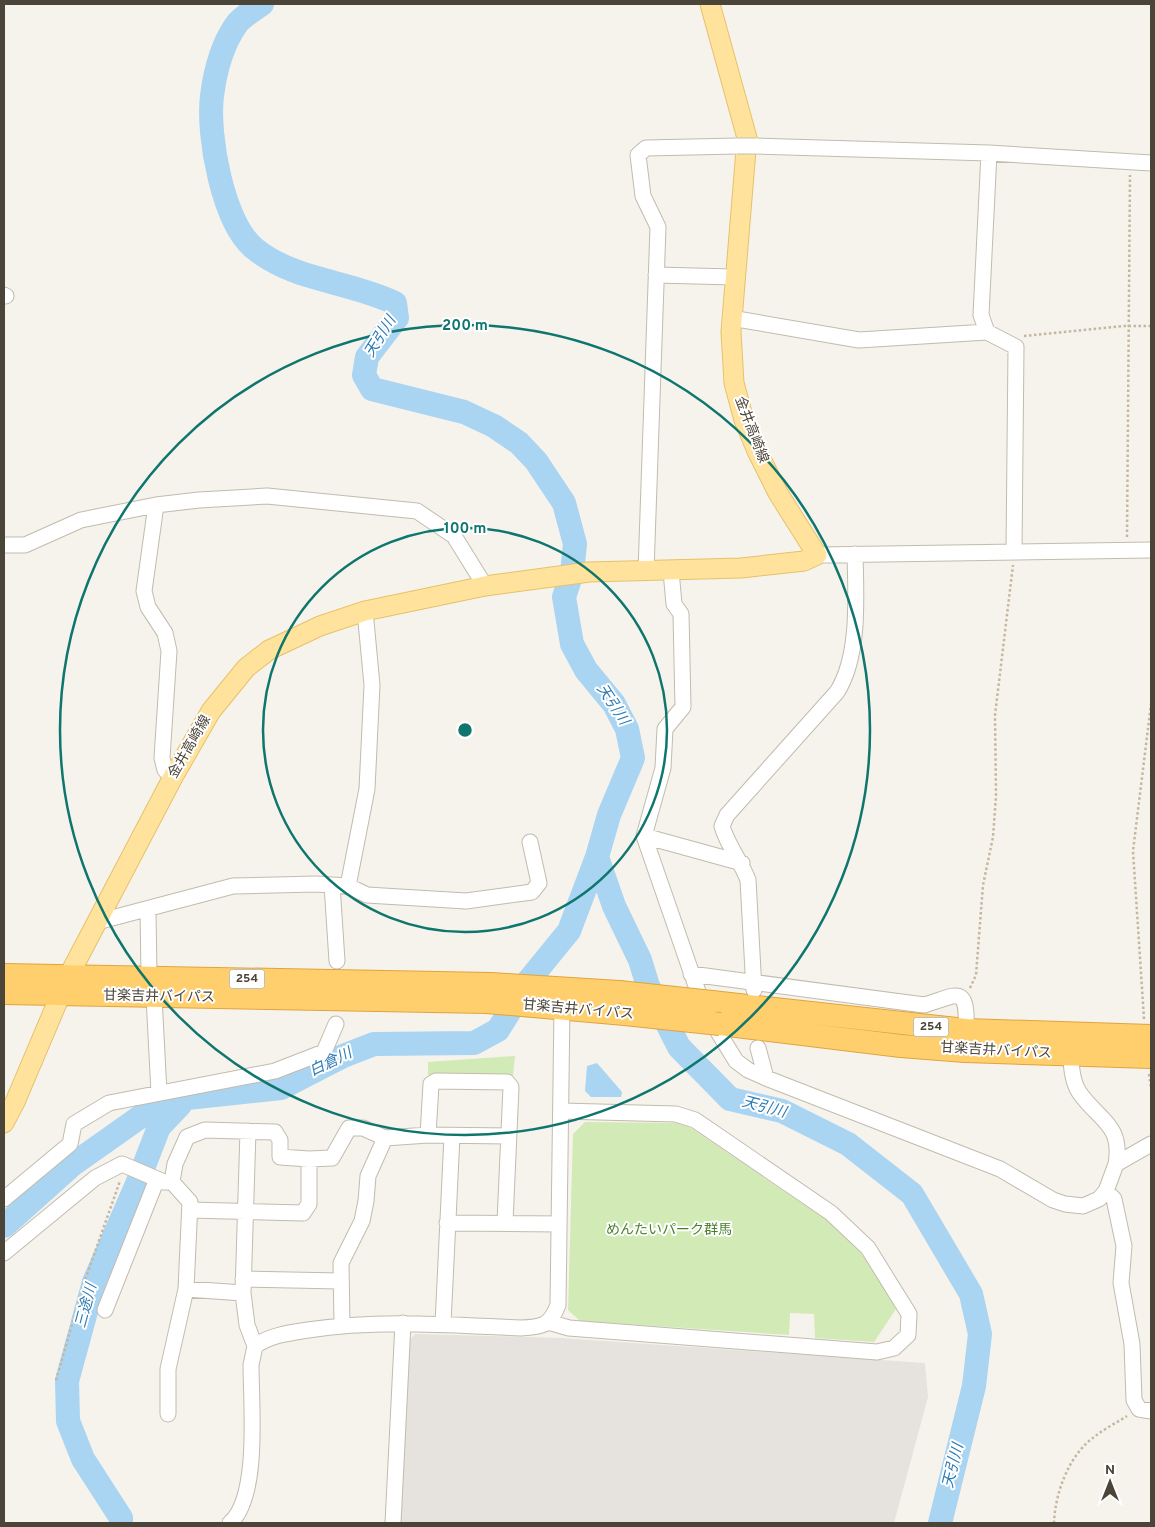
<svg xmlns="http://www.w3.org/2000/svg" width="1155" height="1527" viewBox="0 0 1155 1527" font-family="Overpass,'Noto Sans JP',sans-serif">
	<style>
		.industrial { fill: #e6e2dd }
		.green { fill: #d2eab5 }
		.water { fill: #a9d4f2 }
		.lines { fill: none; stroke-linecap: round; stroke-linejoin: round }
		.river { stroke: #a9d4f2; stroke-width: 24 }
		.minor-casing { stroke: #c2bbae; stroke-width: 17 }
		.major-casing { stroke: #e6c16a; stroke-width: 21 }
		.highway-casing { stroke: #e0a43c; stroke-width: 24 }
		.path { stroke: #c4b79f; stroke-width: 2.5; stroke-dasharray: 2.5 2.5; stroke-linecap: butt }
		.minor { stroke: #fff; stroke-width: 15 }
		.major { stroke: #ffe39c; stroke-width: 19 }
		.highway { stroke: #ffcf6e; stroke-width: 22 }
		.minor-bridge-casing { stroke: #c2bbae; stroke-width: 17; stroke-linecap: butt }
		.highway-bridge-casing { stroke: #e0a43c; stroke-width: 24; stroke-linecap: butt }
		.minor-bridge { stroke: #fff; stroke-width: 15 }
		.highway-bridge { stroke: #ffcf6e; stroke-width: 22 }
		.ring { fill: none; stroke: #0f766e; stroke-width: 2.5 }
		.labels { text-anchor: middle; dominant-baseline: central; stroke-width: 4; stroke-linejoin: round; paint-order: stroke }
		.shield { fill: #fff; stroke: #817c74; stroke-width: 1 }
		.shield-label { font-size: 12px; font-weight: bold; fill: #4b4439 }
		.street-label { font-size: 14px; fill: #4b4439; stroke: #fff }
		.park-label { font-size: 14px; fill: #4a7f2a; stroke: #fff }
		.water-label { font-size: 15px; font-style: italic; fill: #2e7ab2; stroke: #fff }
		.centre { fill: #0f766e; stroke: #fff; stroke-width: 2.5 }
		.ring-label { font-size: 15px; text-anchor: middle; font-weight: bold; fill: #0f766e; stroke: #fff; stroke-width: 4; stroke-linejoin: round; paint-order: stroke }
	</style>
	<rect width="100%" height="100%" fill="#f6f3ec"/>
	<path class="industrial" d="M415,1334l146,4 364,25 3,34 -34,126h-496l10,-181z"/>
	<path class="green" d="M515,1056l-2,20 -85,-1v-13z
		M585,1122l93,1 10,3 140,95 30,29 17,21 21,38 -22,33 -59,-4 -1,-24 -24,-1 -1,22 -209,-14 -12,-11 5,-176z"/>
	<path class="water" d="M597,1063l25,29 -1,5h-30l-6,-6 2,-25z"/>
	<g class="lines">
		<path class="river" d="M597,857l17,49 26,54 8,26 31,61 51,52 52,12 66,33 64,50 59,100 9,40 -6,52 -34,137
			M4,1226l68,-61 68,-48 28,-13 19,-6 94,-10 62,-32 31,-12 100,-1 24,-13 31,-50 40,-49 28,-74 12,-42 24,-57 -6,-29 -13,-25 -28,-34 -14,-26 -8,-47 8,-24 3,-29 -11,-41 -28,-42 -17,-18 -25,-17 -30,-14 -92,-23 -8,-14 3,-18 30,-39 -2,-15c-46,-22 -100,-22 -140,-54 -32,-25 -48,-114 -43,-153 3,-24 10,-51 24,-71 5,-8 18,-15 26,-21
			M121,1523v-5l-38,-59 -15,-38 -1,-40 27,-99 43,-98 22,-57 21,-22"/>
		<g class="minor-casing">
			<path id="minor" d="M756,146l233,7 162,10
				M989,153l-8,162 6,17 29,15 -2,205
				M656,275l78,2
				M4,295l2,1
				M731,318l128,22 128,-8
				M156,505l43,-5 68,-4 150,15 37,25 31,50
				M4,545h21l56,-25 75,-15 -12,86 4,16 17,26 4,18 -7,107 3,12 8,7
				M817,555l334,-5
				M646,571l12,-344 -15,-31 -5,-41 8,-7 91,-2
				M671,571l3,33 7,10 2,93 -18,22 -2,39 -19,68 60,173 32,52 12,9 18,8
				M644,836l98,27
				M332,885l5,76
				M348,886l19,9 99,6 66,-9 7,-9 -9,-41
				M148,910l1,67
				M97,922l136,-36 83,-2 32,2 19,-97 5,-104 -7,-74
				M691,974l233,31c32,-9 44,-23 42,25
				M754,990l-6,-110c-7,-19 -21,-35 -26,-54l5,-11 110,-123c23,-36 19,-96 18,-138
				M154,997l5,96
				M758,1048l8,30 234,91 53,31 12,4 18,2 16,-7 7,-8 10,-27 35,-20
				M1071,1054c0,13 1,27 8,38 19,28 44,32 37,72
				M248,1131l-5,162 4,32 8,21
				M428,1135l3,-51 5,-3 71,1 4,5 -6,135
				M309,1159l23,-1 17,-30h14l22,10
				M172,1182l3,-18 12,-27 18,-7 70,2 5,8v17l29,2v45l-6,9 -113,-3
				M1106,1191l8,8 10,47 -3,37 11,61 2,56 5,9 12,2
				M4,1199l66,-55 4,-20 35,-21 166,-32 49,-19 12,-28
				M447,1223l112,1
				M4,1253l91,-75 27,-14 42,18h8l18,20 -4,87 -18,80v45
				M243,1279l97,2
				M186,1289l57,4
				M105,1310l52,-131
				M548,1322l21,6 308,24 17,-4 14,-13 1,-21 -41,-66 -37,-35 -136,-93 -19,-6 -115,-3
				M443,1324l9,-188
				M342,1325l-1,-62 21,-42 4,-20 2,-25 17,-38 43,-3 81,1
				M230,1523c30,-26 21,-120 21,-158l4,-19c16,-11 34,-13 53,-16 71,-11 142,-5 213,-2 21,-1 29,-2 37,-23l4,-298
				M393,1523l10,-200"/>
		</g>
		<g class="major-casing">
			<path id="major" d="M4,1123l11,-21 53,-125 105,-200 38,-66 35,-43 23,-18 51,-24 45,-15 120,-25 104,-14 152,-4 63,-7 13,-6 -39,-62 -21,-42 -13,-31 -10,-37 -3,-51 16,-194 -37,-134"/>
		</g>
		<g class="highway-casing">
			<path id="highway" d="M4,975l487,9 128,8
				M4,993l483,9 138,12
				M712,1002l254,28 185,6
				M720,1024l181,22 64,5 186,6"/>
		</g>
		<path class="path" d="M1024,336l100,-10h27
			M1127,537l3,-362
			M970,988l6,-13 7,-90 10,-48 3,-41 -1,-81 18,-150
			M1144,1019l-11,-168 18,-147
			M1149,1074l2,14
			M56,1380l28,-97 36,-102
			M1054,1523c1,-30 15,-68 40,-86 10,-8 22,-14 33,-21"/>
		<use href="#minor" class="minor"/>
		<use href="#major" class="major"/>
		<use href="#highway" class="highway"/>
		<g class="minor-bridge-casing">
			<path id="minor-bridge" d="M737,146h19"/>
		</g>
		<g class="highway-bridge-casing">
			<path id="highway-bridge" d="M619,992l93,10
				M625,1014l95,10"/>
		</g>
		<use href="#minor-bridge" class="minor-bridge"/>
		<use href="#highway-bridge" class="highway-bridge"/>
	</g>
	<g class="ring">
		<circle cx="465" cy="730" r="202"/>
		<circle cx="465" cy="730" r="405"/>
	</g>
	<g class="labels">
		<g class="shield">
			<rect x="229.5" y="969.5" width="35" height="19" rx="4"/>
			<rect x="913.5" y="1017.5" width="35" height="19" rx="4"/>
		</g>
		<g class="shield-label">
			<text x="247" y="979">254</text>
			<text x="931" y="1027">254</text>
		</g>
		<g class="street-label">
			<text transform="translate(751 430) rotate(69)">金井高崎線</text>
			<text transform="translate(190 747) rotate(-60)">金井高崎線</text>
			<text transform="translate(159 997) rotate(1)">甘楽吉井バイパス</text>
			<text transform="translate(578 1010) rotate(5)">甘楽吉井バイパス</text>
			<text transform="translate(996 1051) rotate(3)">甘楽吉井バイパス</text>
		</g>
		<g class="park-label">
			<text x="669" y="1230">めんたいパーク群馬</text>
		</g>
		<g class="water-label">
			<text transform="translate(381 337) rotate(-58)">天引川</text>
			<text transform="translate(612 705) rotate(57)">天引川</text>
			<text transform="translate(331 1063) rotate(-26)">白倉川</text>
			<text transform="translate(764 1108) rotate(15)">天引川</text>
			<text transform="translate(87 1306) rotate(-75)">三途川</text>
			<text transform="translate(954 1466) rotate(-76)">天引川</text>
		</g>
	</g>
	<circle cx="465" cy="730" r="8" class="centre"/>
	<g class="ring-label">
		<text x="465" y="330">200 m</text>
		<text x="465" y="533">100 m</text>
	</g>
	<rect width="1155" height="1527" fill="none" stroke="#4b4439" stroke-width="10"/>
	<g transform="translate(1110 1482)" stroke="#ffffff" stroke-width="4" paint-order="stroke">
	<path d="M0-4L9 19L0 12L-9 19Z" fill="#4b4439"/>
	<text y="-8" font-size="14" font-weight="bold" text-anchor="middle" fill="#4b4439">N</text>
	</g>
</svg>
